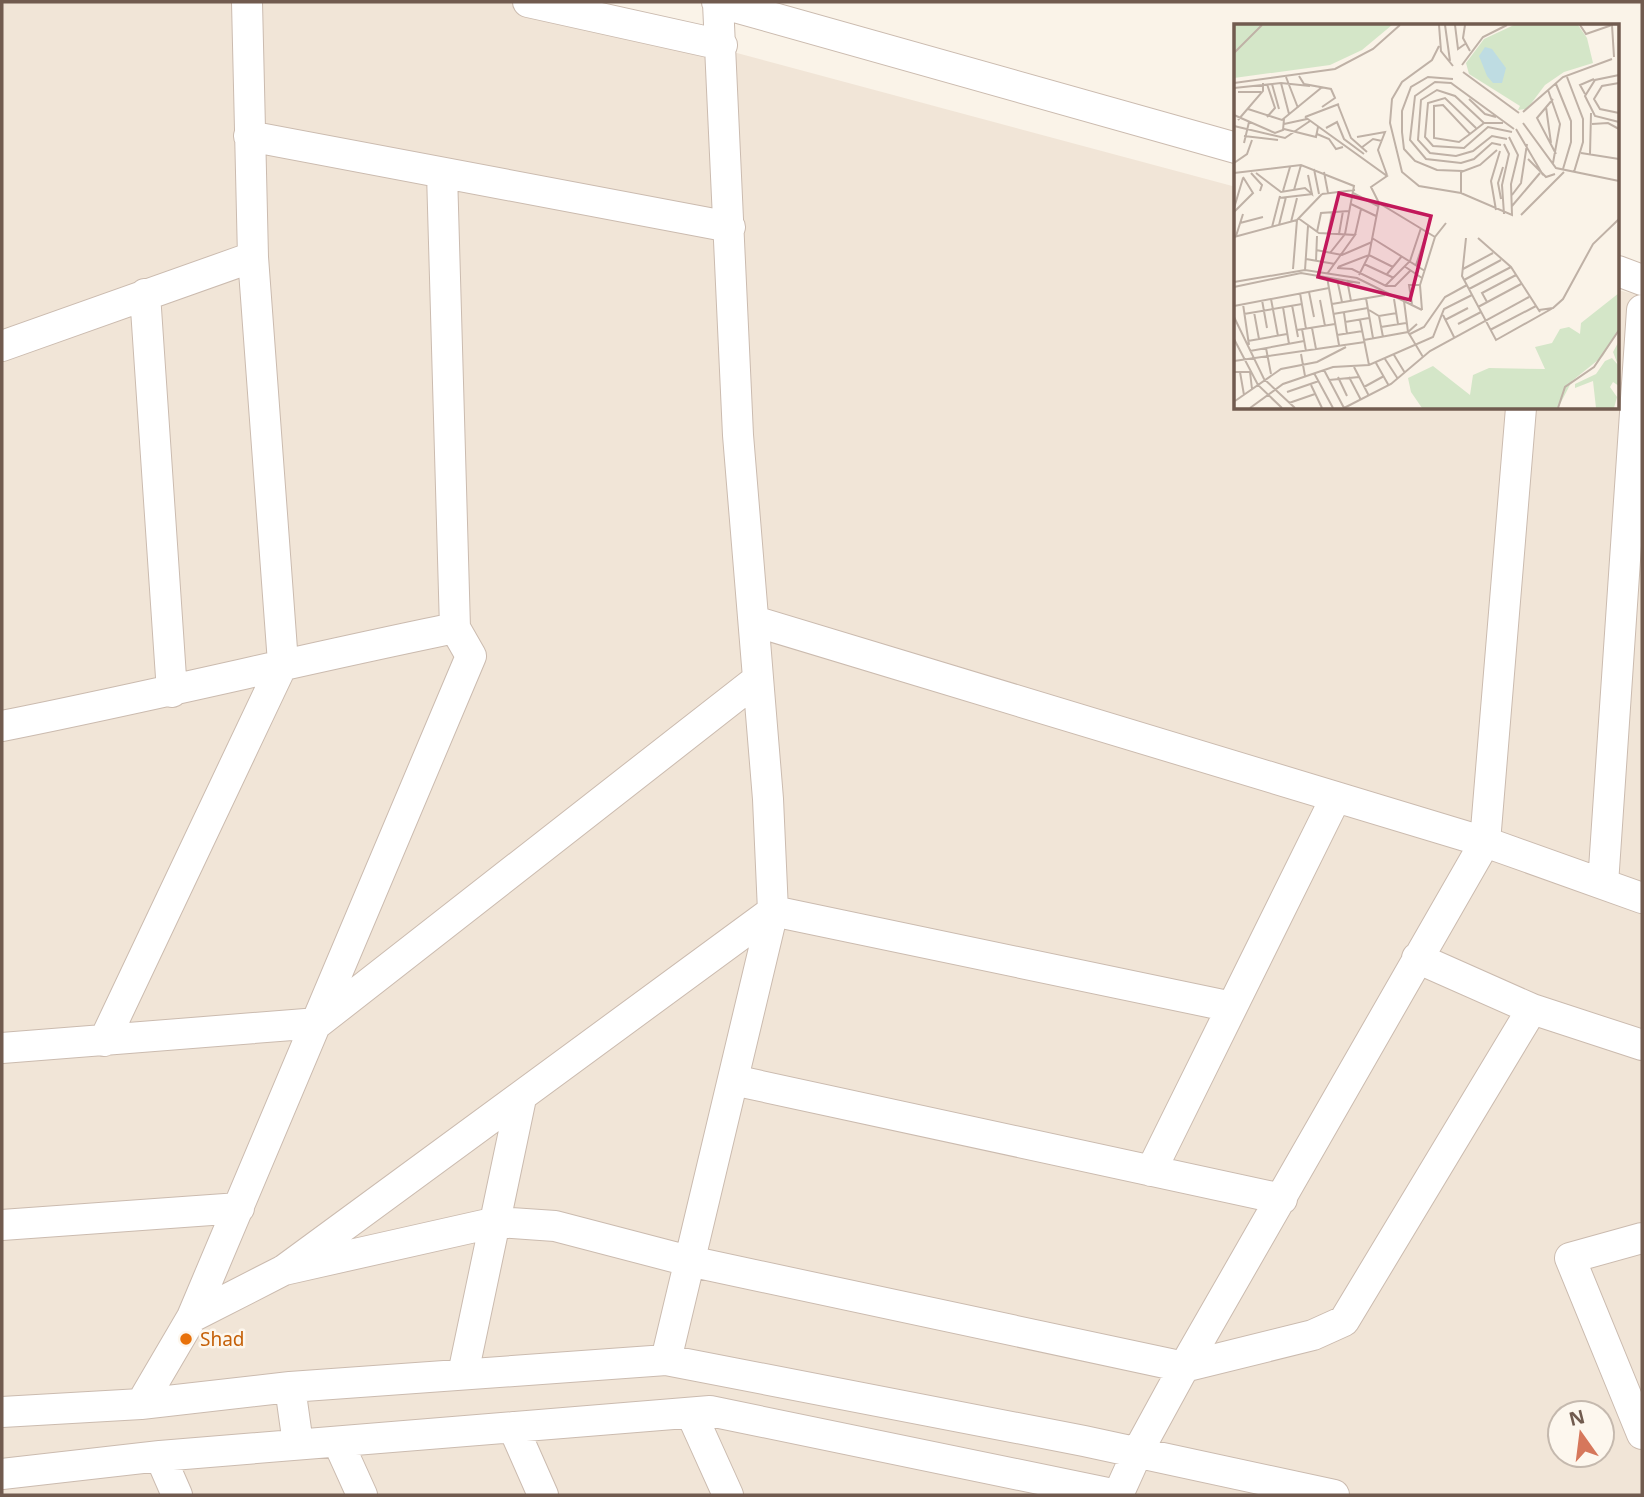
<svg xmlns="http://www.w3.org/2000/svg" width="1644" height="1497" viewBox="0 0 1644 1497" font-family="'Noto Sans',sans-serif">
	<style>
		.residential { fill: #f1e5d7; fill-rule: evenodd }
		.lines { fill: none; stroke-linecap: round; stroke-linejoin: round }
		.minor-casing { stroke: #cbbbaf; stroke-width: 32 }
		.minor { stroke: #fff; stroke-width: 30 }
		.food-dot { fill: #e8710a; stroke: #fdf7ee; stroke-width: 2.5 }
		.labels { text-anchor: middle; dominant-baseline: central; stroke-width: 5; stroke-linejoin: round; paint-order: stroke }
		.food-label { font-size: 19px; fill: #c56008; stroke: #fdf7ee; text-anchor: start }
		.inset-road { fill: none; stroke: #bfb1a6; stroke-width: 2 }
		.view { fill: #c2185b; fill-opacity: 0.15; stroke: #c2185b; stroke-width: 3.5 }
		.inset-edge { fill: none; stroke: #715b4f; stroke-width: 3.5 }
	</style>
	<rect width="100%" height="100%" fill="#faf3e8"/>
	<path class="residential" d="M2,2h545l689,185v221h382v-118l24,6v1199h-1640zM1560,1413h42v42h-42z"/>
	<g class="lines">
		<g class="minor-casing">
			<path id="minor" d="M528,2l194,43
				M717,2l519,146
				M249,136l481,91
				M442,173l13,455
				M1618,271l24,9
				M145,294l27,398
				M2,346l251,-89
				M754,621l731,221 157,56
				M2,726c152,-30 301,-67 453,-98l16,28 -279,661 -51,87
				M1603,884l39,-574
				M1417,958l115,51 110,36
				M104,1041l179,-378 -30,-406 -6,-255
				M2,1048l316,-25 440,-344
				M733,1080l549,119
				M1151,1171l185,-374
				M2,1225l237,-17
				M1642,1238l-72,20 72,176
				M284,1270l213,-48 58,4 134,35 495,106 129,-32 31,-14 188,-312
				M192,1317l92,-47 489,-359 459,96
				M666,1360l107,-449 -5,-112 -30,-364 -20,-432
				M463,1374l58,-276
				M290,1387l8,57
				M2,1412l139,-8 149,-17 376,-27 418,81 250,54
				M691,1413l37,82
				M513,1427l30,68
				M338,1442l24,53
				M160,1456l17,39
				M2,1474l158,-18 550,-45 407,84
				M1118,1495l19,-42 47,-86 301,-525 36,-434"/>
		</g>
		<use href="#minor" class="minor"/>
	</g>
	<circle class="food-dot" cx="186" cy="1339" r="7"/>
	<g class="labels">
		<g class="food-label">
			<text x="200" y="1339">Shad</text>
		</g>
	</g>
	<g transform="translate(1234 24)">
		<rect width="385" height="385" fill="#faf3e8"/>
		<path d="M385,269v36l-16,27 -31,25 -14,27h-136l-11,-16 -3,-14 25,-12 37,29 3,-20 16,-7 56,1 -10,-22 17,-4 8,-14 9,-2 11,7 1,-11zM385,317v45l-6,-4 -3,5 7,10 -3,11h-18l-3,-27 -18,7v-4l21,-10 9,-13 7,-3 6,7 -5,-13z" fill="#d4e6c8"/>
		<path d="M0,1h158l-30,25 -32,15 -96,13zM280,1h64l9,13 6,25 -29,9 -19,13 -18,24 -9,1 2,-4 -51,-32 -3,-11 18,-24z" fill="#d4e6c8"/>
		<path d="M251,23l7,2 14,19 -4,15h-9l-6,-7 -8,-20z" fill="#bedce2"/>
		<path class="inset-road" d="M205,1l2,26 12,15M211,1l5,36M221,1l3,24 7,-5M231,1l-2,13 7,13M346,1l6,9 26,-9M378,1l2,32M205,22l-7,14 -30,22 -10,17 -2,24 12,49 17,14 42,7 51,22 -1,-31 7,-29 -9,-18M0,29l28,-28M228,41l21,-28 24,-12M229,48l56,41M385,51l-24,5 -10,16 10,20 24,6M65,52l5,8 27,5 4,9 -13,9M52,53l12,31M333,53l16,42v23l-9,30M219,55l-25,-2 -17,10 -9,24v21l2,17 11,12 22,9 26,1M0,59l101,-14 38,-20 27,-24M47,59l8,31M385,59l-17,3 -8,13 6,10 19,4M33,60l8,24 -8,9M38,60l7,25M322,60l15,37v21l-8,27M0,64l47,-5 29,3M314,66l12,34 -7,39M4,68h23M351,70l-5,-9 14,-6M235,75l16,15 11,3M319,75l-16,19 19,36M104,81l13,33 16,14M312,83l5,36M14,85l34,11 39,-32M289,88l40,-35 49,-18M0,91l41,18 8,-3 1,-11M71,93l82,59 -16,11 8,16 56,34M71,93l34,-13M4,96l25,-29v-8M269,99h-19l-29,-27 -18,-6 -16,10 -3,40 12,13 26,3 17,-5 19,-15 15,3M289,99l33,45 63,13M50,100l23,-5M358,100l16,-1 11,6M0,102l51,12 25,-17M92,104l11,-6 7,17 20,15M242,104l-31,-30 -17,5 -3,34 8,9 31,2 24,-21 24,5M50,105l32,8 2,-10M282,105l27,46M83,110l12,5 7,10 7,-2M236,110l-11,8 -25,-4v-32l9,-1 27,29 14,-11M10,112l34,4M123,113l28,-5 -7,18 9,25M10,119l5,-21M270,120l5,10 -7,31 2,29M267,121l-9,-2 -18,16 -13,4 -35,-4 -16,-19 5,-44 20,-14 16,1 63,46M127,124l12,-9 9,2M347,129l38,6M356,130l1,-41M294,135l18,18 9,-3M0,139l13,-9 5,-14M80,145l5,25M90,148l4,21M0,149l67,-8 53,21 -9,48 -15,19M17,149l11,12 -2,6M22,149l25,19 24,-4 7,6 -4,-19M60,166l7,-25M49,167l7,-24M119,169l25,13M227,169v-21l19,-7 17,-15M88,170l33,-4M278,171l9,-12 6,-39M45,174l34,-4M267,175l-3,-16 5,-16M117,180l25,12M278,182l28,-33M0,184l9,-30M262,186l-5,-29 9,-30M0,188l19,-19 -10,-16M287,191l43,-43M64,194l21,15 36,2 -28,39M57,198l6,-24M6,199l23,-6M45,201l7,-28M38,203l8,-31M83,208l4,-19 28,-2M94,210l4,-21M105,210l4,-23M121,211l6,-26M2,212l7,-22M0,213l63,-17M138,214l53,33M232,214l-4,38 34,64 57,-32M244,214l33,29 29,45M82,226l26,5 30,-13M72,235l29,5M82,237l1,-25M130,240l30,14M182,241l11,-33M170,242l18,12M104,243l31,-12 24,12M103,244l15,1 34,17h9l15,-15M59,245l4,-49 25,-26M229,245l30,-16M71,246l3,-44M153,250l15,-18M125,251l10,-20 10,-52M93,253l12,68M103,255l5,23M113,256l4,21M230,256l37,-20M0,258l71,-12 52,8 65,32M151,262l25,-25 11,-33M0,263l67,-14 59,10M235,265l42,-22M75,268l5,25M66,269l6,36M132,274l7,40M37,275l7,37M160,275l4,25M28,276l5,28M86,276l5,26M170,277l4,31 15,25M253,278l-5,-9 34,-18M9,280l6,41M98,280l53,-9M178,280l-3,-19h11M58,281l6,32M0,282l95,-18M49,283l6,37M244,283l43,-23M135,286l10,6 18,-3M188,286l-2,-25 15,-48 11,-14M305,286l14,-2 10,-9 30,-55 26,-25M20,288l5,27M110,289l3,21M10,290l58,-10M99,290l35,-6M209,291l11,22M145,292l4,21M0,293l30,62 31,29M126,296l9,45M211,296l23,-12M111,298l24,-4M224,300l23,-12M147,303l25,-4M78,304l4,21M68,305l4,22M63,306l38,-6M256,306l46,-24M176,310l14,-7 21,-30 22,-12M103,311l26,-4M0,315l24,46 24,23M130,316l44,-8 9,-8M14,317l39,-7M32,324l5,26M16,327l54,-10M67,330l4,22M160,331l11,18M151,335l13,20M0,337l131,-19M142,339l13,23M120,343l15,29M90,346l20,38M0,348h16l2,17M6,348l4,23M80,349l19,35M104,353l9,19M115,353l12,23M95,356l30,-3M77,361l11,23M130,363l20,-11M53,368l32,-11M1,377l46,-32 36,-7 29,-15M55,379l26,-9M16,384l33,-24 50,-17 36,-2 64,-28 11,-28 28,-14M110,384l47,-24 39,-33 99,-54M324,384l7,-21 29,-20 25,-37"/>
		<path class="view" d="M105,169l92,23 -21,84 -92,-23z"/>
		<rect width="385" height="385" class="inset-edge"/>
	</g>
	<rect width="1644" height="1497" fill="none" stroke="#715b4f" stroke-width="7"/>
	<g transform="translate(1581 1434) rotate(346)"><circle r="33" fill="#fdf7ee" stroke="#c5b9ae" stroke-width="2"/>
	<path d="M0-5L12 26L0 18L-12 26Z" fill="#d6775b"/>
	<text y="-10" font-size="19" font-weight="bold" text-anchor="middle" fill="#715b4f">N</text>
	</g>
</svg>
